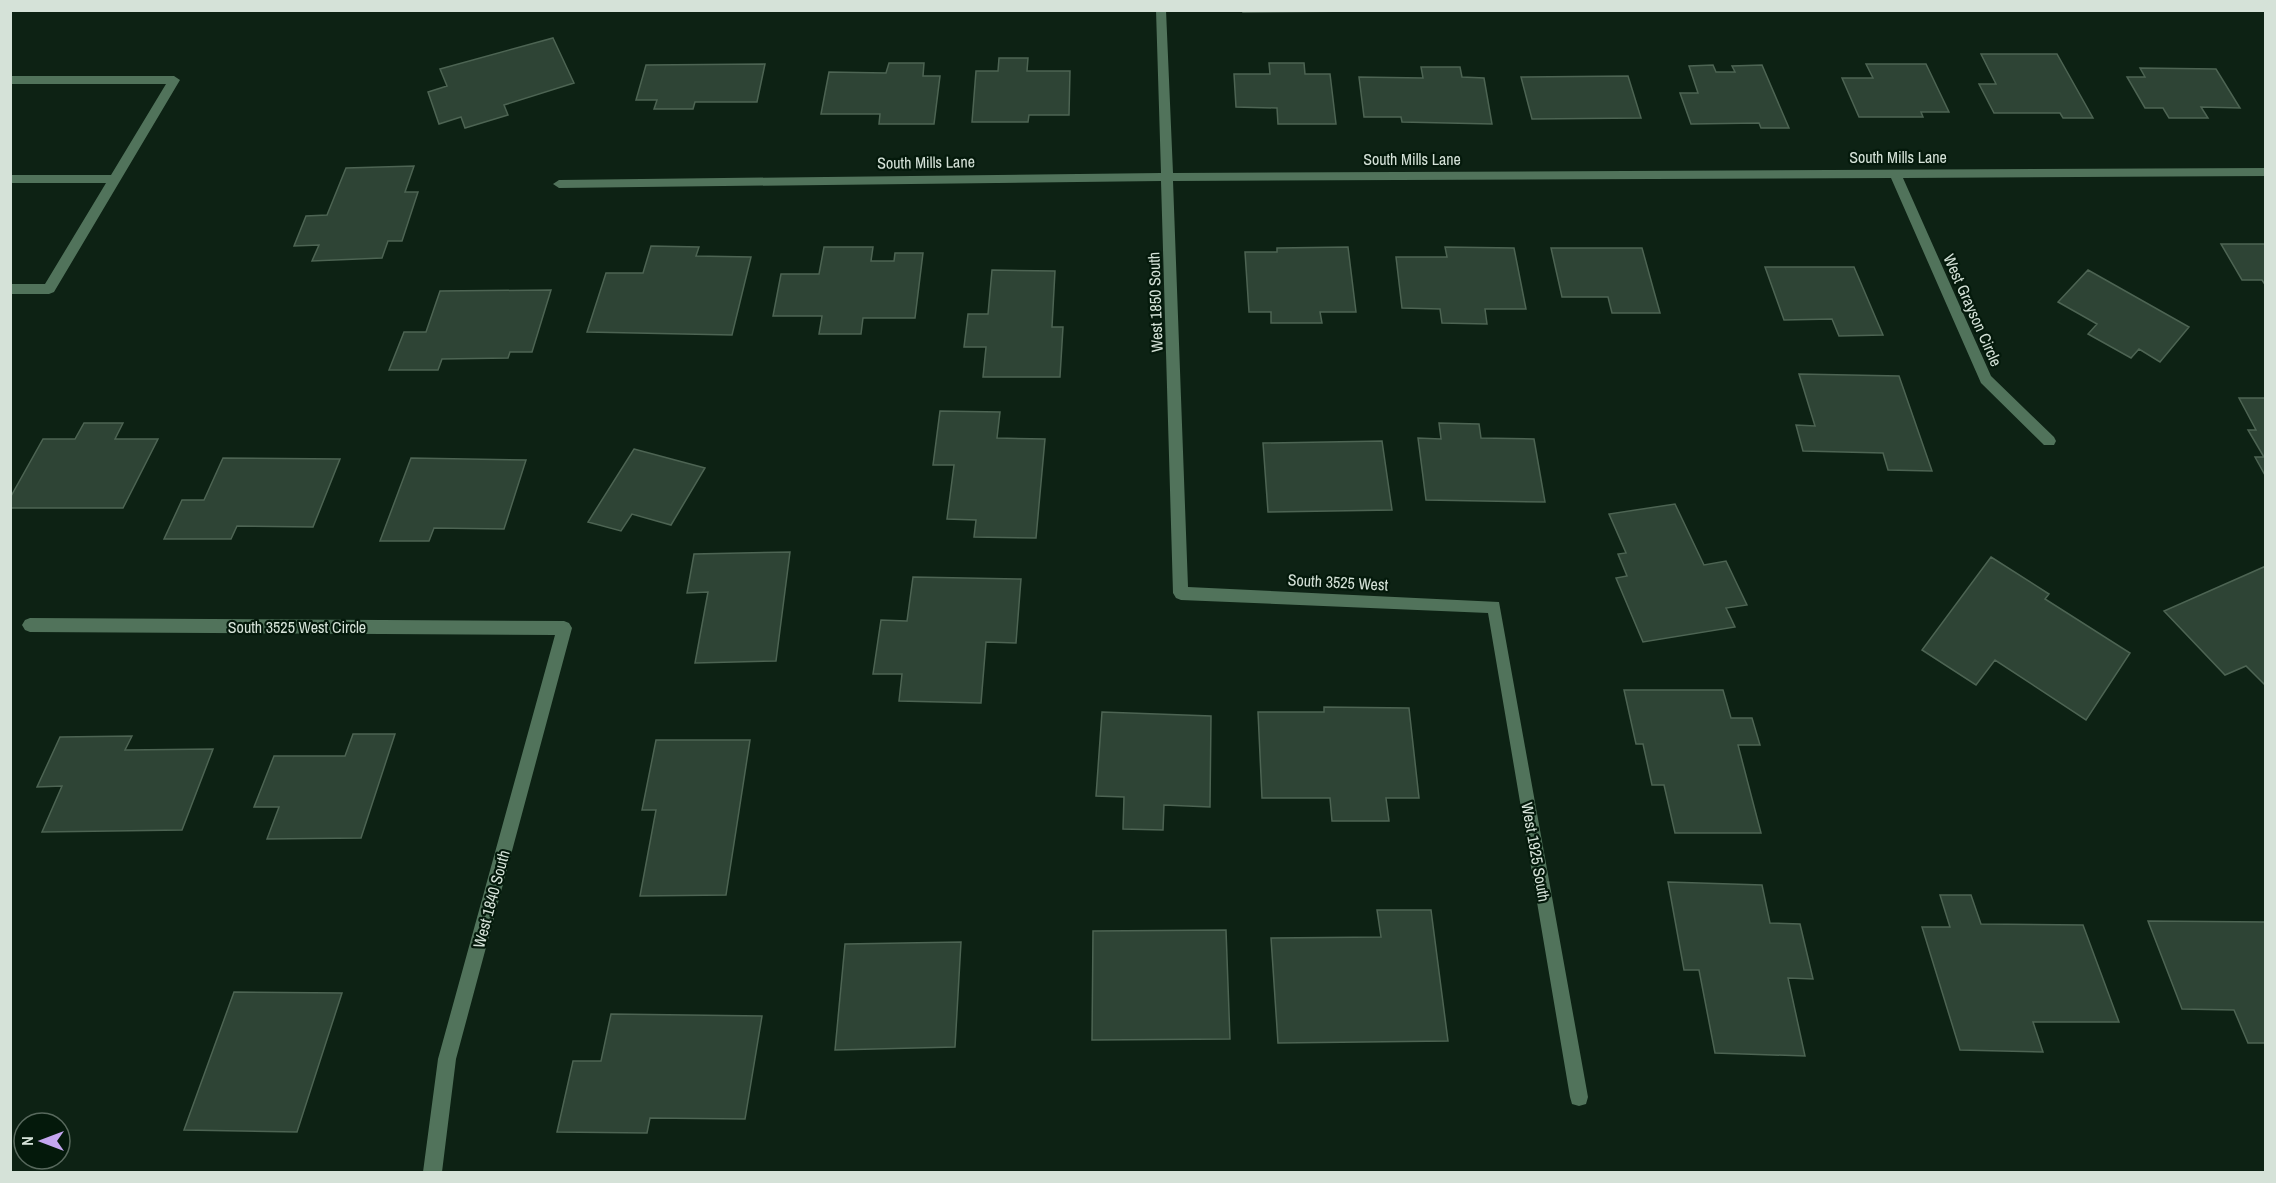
<svg xmlns="http://www.w3.org/2000/svg" width="2276" height="1183" viewBox="0 0 2276 1183" font-family="'Archivo Narrow',sans-serif">
	<style>
		.building { fill: #2e4435; stroke: #4d6453; stroke-width: 1.5 }
		.lines { fill: none; stroke-linecap: round; stroke-linejoin: round }
		.minor { fill: #51735b; fill-rule: evenodd }
		.labels { text-anchor: middle; dominant-baseline: central; stroke-width: 4.5; stroke-linejoin: round; paint-order: stroke }
		.street-label { font-size: 16px; fill: #d5e2d8; stroke: #04190b }
	</style>
	<rect width="100%" height="100%" fill="#0d2214"/>
	<path class="building" d="M1243,10h122l1,1 -123,1z
		M553,38l21,45 -70,22 4,10 -43,13 -4,-11 -22,7 -11,-32 19,-6 -7,-17z
		M1981,54h76l36,64h-30l-3,-5h-66l-15,-29h17z
		M999,58h29l-1,13h43l-1,44h-40l-1,7h-56l4,-51h22z
		M889,63h35l-1,13h17l-6,48h-55l1,-10h-59l8,-42 57,1z
		M1269,63h35l1,11h25l6,50h-58l-1,-16 -41,-1 -2,-33h36z
		M765,64l-8,38h-62l-2,7h-39l3,-9h-21l10,-35z
		M1866,64h60l23,48h-28l2,5h-64l-17,-39h31z
		M1713,65l3,7h19l-3,-6 30,-1 27,63h-28l-2,-5 -68,1 -11,-31h18l-9,-27z
		M1421,67h39l2,10 22,1 8,46 -90,-2 -1,-5h-37l-5,-40 64,1z
		M2140,68l76,1 24,39 -39,-1 7,11h-39l-6,-10h-18l-18,-31h18z
		M1628,76l13,42 -109,1 -11,-42z
		M414,166l-9,26h13l-16,49h-14l-6,17 -70,3 7,-16 -25,1 12,-30 21,-1 19,-47z
		M2221,244h45v42l-4,-6h-20z
		M651,246l48,1 -3,9 55,1 -19,78 -145,-3 19,-59h37z
		M824,247h49l-2,14h23l1,-8h28l-8,65h-52l-2,16h-42l3,-18h-49l8,-42h38z
		M1348,247l8,65h-36l2,11h-51v-11h-22l-4,-60h32v-4z
		M1445,247l69,1 12,61h-41l2,15 -45,-1 -2,-14 -38,-1 -6,-51h51z
		M1551,248h91l18,65h-48l-4,-16h-46z
		M1765,267h89l29,68 -44,1 -7,-17 -48,1z
		M992,270l63,1 -3,56h11l-3,50h-77l3,-30h-22l4,-33h20z
		M2088,270l101,57 -29,35 -21,-13 -8,9 -43,-24 9,-10 -39,-22z
		M551,290l-19,62h-22l-2,6 -66,1 -4,11h-49l15,-38h22l14,-41z
		M1799,374l100,2 33,95 -44,-1 -5,-17 -80,-2 -7,-26 19,1z
		M2239,398h27v79l-11,-20h9l-16,-27h8z
		M940,411l60,1 -3,26 48,1 -9,99 -62,-1 2,-17 -29,-1 7,-54h-21z
		M84,423h39l-8,16h43l-35,69h-113v-10l33,-59h32z
		M1439,423l40,1 2,14 53,1 11,63 -119,-2 -8,-62 23,1z
		M1382,441l10,69 -124,2 -5,-69z
		M634,449l71,19 -34,57 -39,-11 -11,17 -33,-9z
		M223,458l117,1 -27,68 -76,-1 -6,13h-67l18,-39h22z
		M411,458l115,2 -22,69 -70,-1 -5,13h-49z
		M1675,504l29,61 22,-4 21,44 -21,3 9,19 -92,15 -27,-64 11,-2 -9,-22 8,-1 -17,-39z
		M790,552l-14,109 -81,2 13,-71 -21,1 7,-39z
		M1991,557l58,37 -4,5 85,54 -44,67 -91,-60 -19,25 -54,-35z
		M2266,566v120l-20,-20 -21,9 -61,-64z
		M913,577l108,2 -5,64 -30,-1 -5,61 -82,-2 3,-27h-29l8,-54 26,1z
		M1624,690h99l8,28h21l8,27h-22l23,88h-86l-11,-48h-12l-9,-41h-7z
		M1324,707l85,1 10,90h-33l3,23h-57l-2,-23h-68l-4,-86h66z
		M1102,712l109,4 -1,91 -46,-2 -1,25 -40,-1 1,-32 -28,-1z
		M353,734h42l-34,104 -94,1 12,-32h-25l20,-51h71z
		M132,736l-7,14 88,-1 -31,81 -140,2 20,-46 -25,1 23,-50z
		M656,740h94l-24,155 -86,1 16,-86h-14z
		M1668,882l94,3 8,38 30,1 13,55 -25,-1 17,78 -90,-3 -16,-83h-15z
		M1940,895h31l10,29 102,1 36,97h-86l10,30 -83,-2 -38,-123h28z
		M1377,910h54l17,131 -170,2 -7,-105 110,-1z
		M2148,921l118,1v121h-18l-14,-33 -52,-1z
		M1226,930l4,109 -138,1 1,-109z
		M961,942l-6,105 -120,3 10,-106z
		M234,992l108,1 -45,139 -113,-2z
		M611,1014l151,2 -17,103 -95,-1 -3,15 -90,-1 16,-71h28z"/>
	<g class="lines">
		<path class="minor" d="M1156,10h10l7,163 1093,-5v8l-363,2 88,198 63,61 2,4 -2,4h-10l-63,-62 -90,-205 -718,3 15,406 311,15 89,495 -2,7 -7,2 -7,-2 -2,-7 -82,-484 -307,-13 -5,-2 -3,-5 -12,-412 -602,7 -6,-4 6,-4 602,-7z
			M10,76h164l6,4 -126,212 -5,2h-39v-10h35l61,-101h-96v-8h101l55,-91h-156z
			M30,618l534,3 5,2 3,5 -116,431 -14,113h-19l15,-113 117,-424 -525,-3 -5,-2 -3,-5 3,-5z"/>
	</g>
	<g class="labels">
		<g class="street-label">
			<text x="1898" y="157">South Mills Lane</text>
			<text x="1412" y="159">South Mills Lane</text>
			<text transform="translate(926 162) rotate(-1)">South Mills Lane</text>
			<text transform="translate(1155 302) rotate(-92)">West 1850 South</text>
			<text transform="translate(1973 310) rotate(66)">West Grayson Circle</text>
			<text transform="translate(1338 582) rotate(3)">South 3525 West</text>
			<text x="297" y="627">South 3525 West Circle</text>
			<text transform="translate(1536 852) rotate(80)">West 1925 South</text>
			<text transform="translate(491 899) rotate(-75)">West 1840 South</text>
		</g>
	</g>
	<rect width="2276" height="1183" fill="none" stroke="#d5e2d8" stroke-width="24"/>
	<g transform="translate(42 1141) rotate(270)"><circle r="28" fill="#04190b" stroke="#58695d" stroke-width="1.5"/>
	<path d="M0-4.5L10 22L0 15L-10 22Z" fill="#c5a7f1"/>
	<text y="-9" font-size="16" font-weight="bold" text-anchor="middle" fill="#d5e2d8">N</text>
	</g>
</svg>
